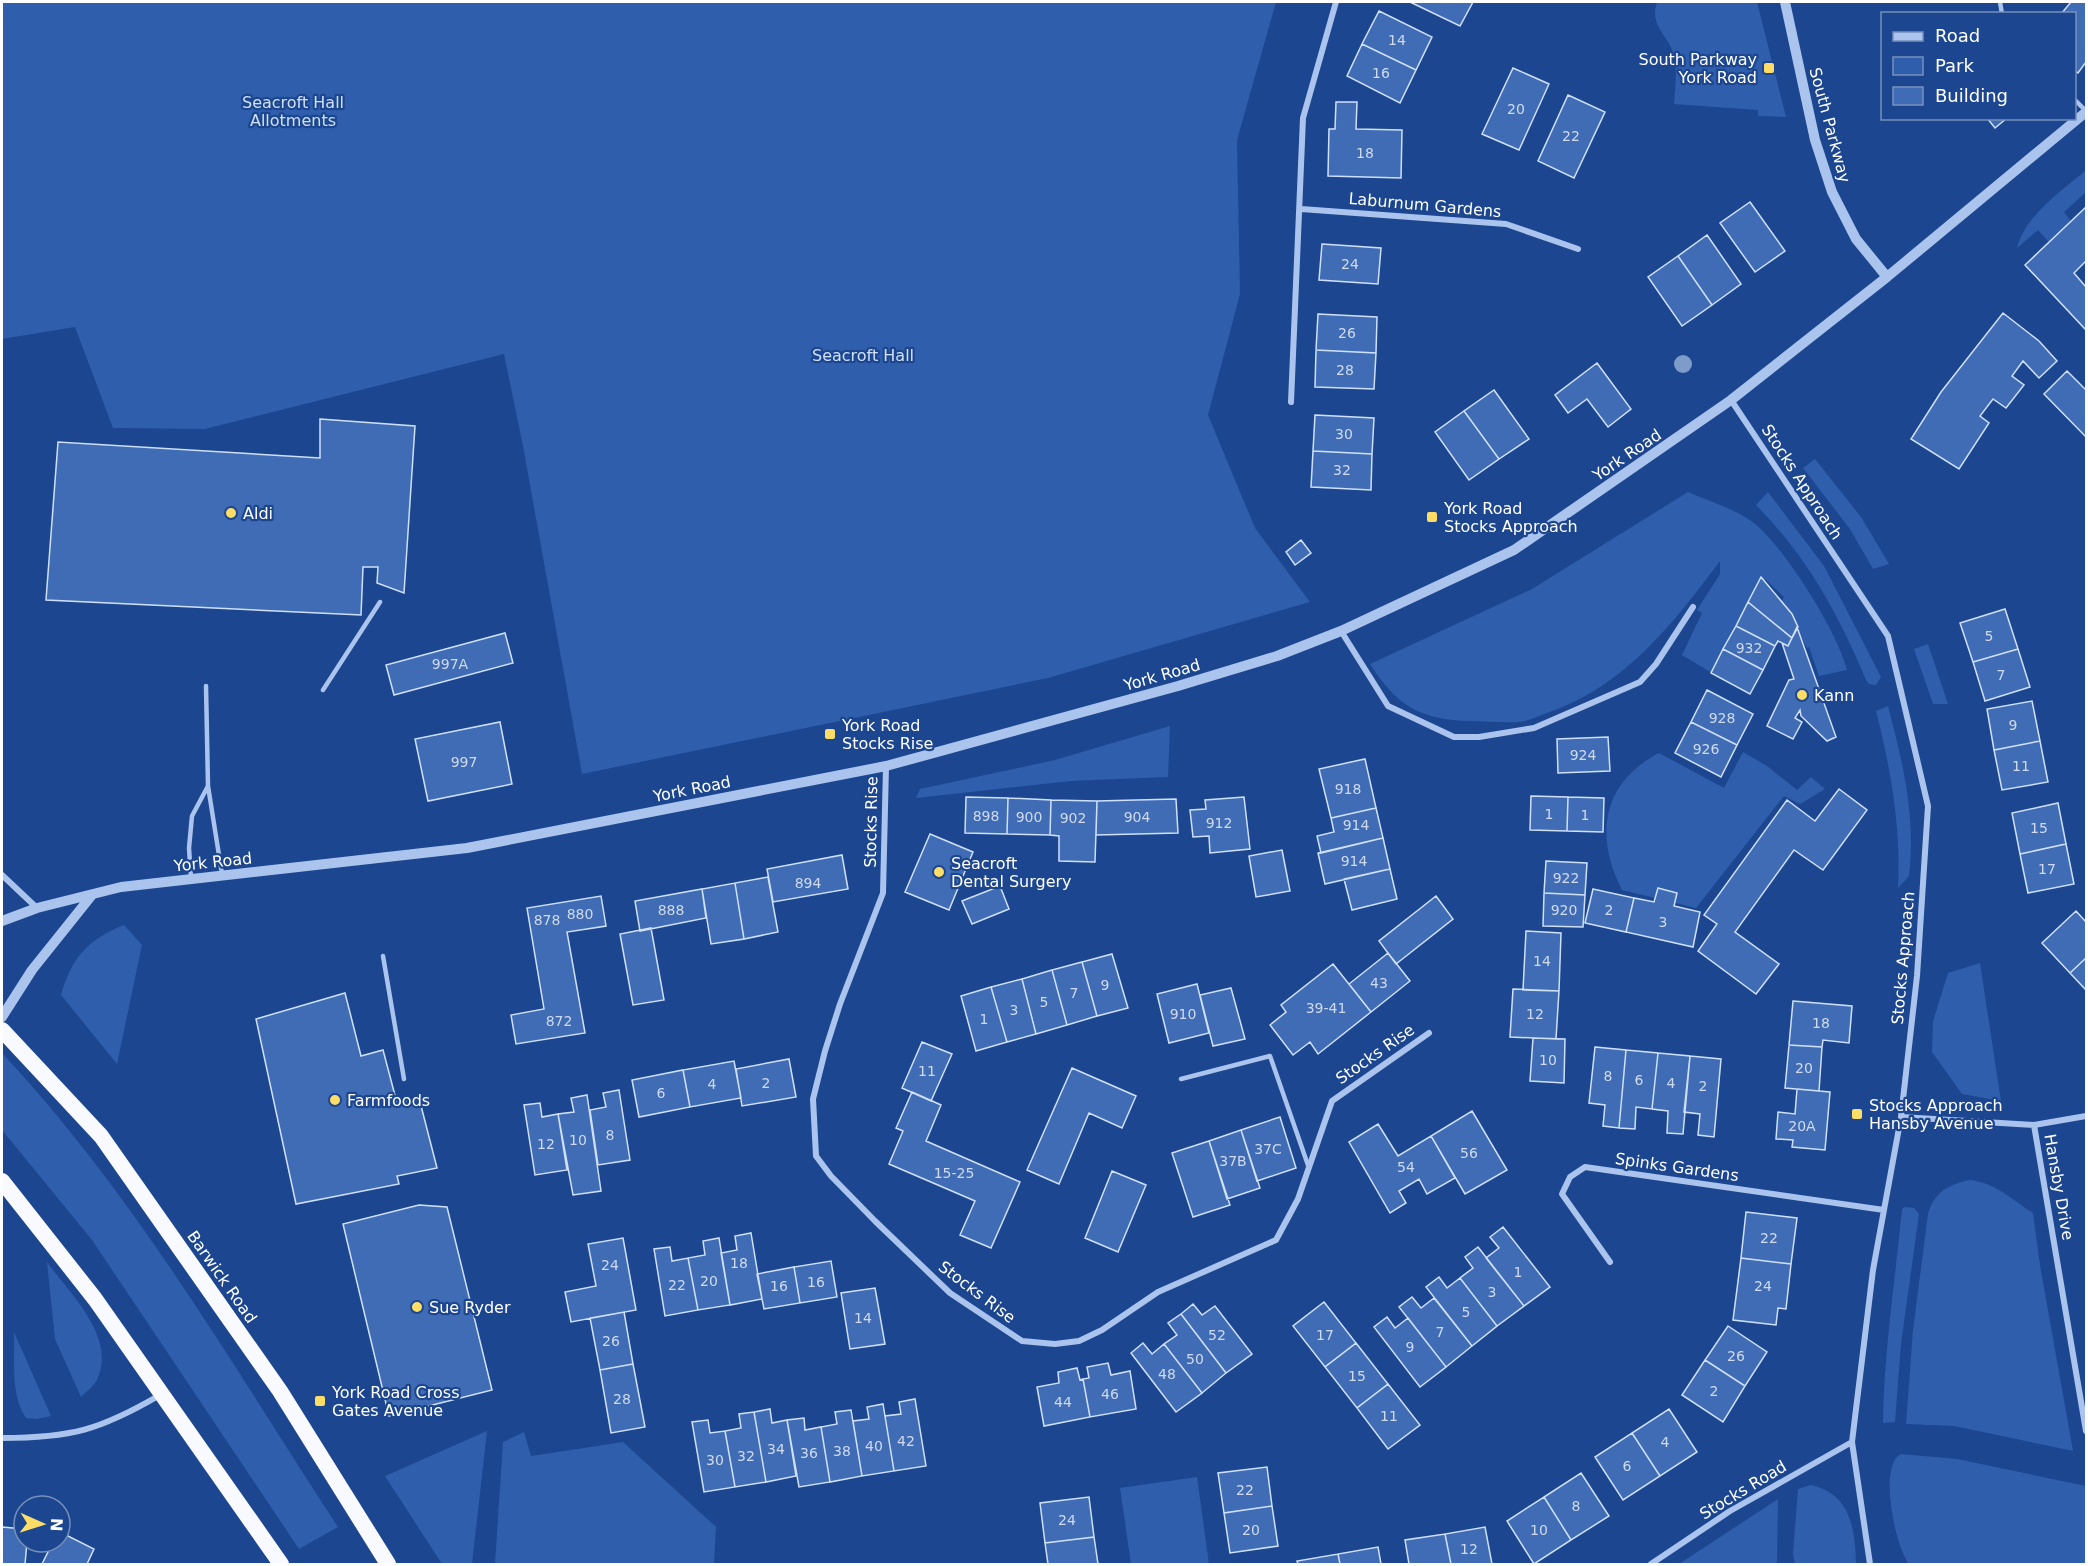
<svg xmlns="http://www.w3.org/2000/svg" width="2088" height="1566" viewBox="0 0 2088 1566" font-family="'DejaVu Sans',sans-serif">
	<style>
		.green { fill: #2f5ead }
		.building { fill: #406cb5; stroke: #cfe0fa; stroke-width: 1.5 }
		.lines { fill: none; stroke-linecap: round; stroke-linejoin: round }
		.service { stroke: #aac4ee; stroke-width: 4.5 }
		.minor { stroke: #aac4ee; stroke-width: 6 }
		.tertiary { stroke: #aac4ee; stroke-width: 10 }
		.trunk { stroke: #f8faff; stroke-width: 16 }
		.tree { fill: #7e9bca }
		.poi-dot { fill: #fedd67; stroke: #1c468f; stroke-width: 2 }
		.labels { text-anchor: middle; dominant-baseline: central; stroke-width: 4.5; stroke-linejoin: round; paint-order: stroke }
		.number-label { font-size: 14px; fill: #cfdaec }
		.poi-label { font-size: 16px; fill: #fff; stroke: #1c468f; text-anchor: start }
		.park-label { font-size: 16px; fill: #cfe0fa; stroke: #1c468f }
		.street-label { font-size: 16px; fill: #fff; stroke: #1c468f }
	</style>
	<rect width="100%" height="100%" fill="#1c468f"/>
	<path class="green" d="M2,2h1274l-39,138 3,154 -32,121 47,113 55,74 -262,76 -466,96 -59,-328 -19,-92 -299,75 -92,-1 -38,-101 -73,12z
		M1657,2h100l29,115 -28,-1v-6l-84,-6c1,-14 3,-29 1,-43 -2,-23 -27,-33 -18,-59z
		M2086,170v22l-22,20 7,9 -22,21 -11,-12 -21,18c8,-33 45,-57 69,-78z
		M1815,459l46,58 28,47 -16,5 -23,-40 -47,-61z
		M1688,492c20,9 45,16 63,29 31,21 88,113 96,149l-28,6 -10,-29 -2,1 -25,-47 2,-4 -19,-18 -53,94 -30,-18 20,-42 -5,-3 23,-36v-13c-47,63 -96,126 -173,152 -9,3 -20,9 -30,9 -15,1 -31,-1 -46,-1 -51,-1 -74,-15 -101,-57l162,-75z
		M1768,492l56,74 57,111 -5,8 -7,-1 -3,-4c-28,-67 -59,-123 -110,-175z
		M1928,644l20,60h-15l-19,-55z
		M1888,706c15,57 28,111 21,170l-11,12c3,-61 -7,-118 -22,-177z
		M1170,726l-2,51 -97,4 -155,17 4,-9 135,-29z
		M1743,752l24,14 30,24 14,-13 14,12 -25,15 -16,-8 -88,112 -74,-18c-28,-55 -20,-107 37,-137l65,35z
		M124,925l18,20 -25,119 -56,-69c11,-38 26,-55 63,-70z
		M1980,963l21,138 -39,-7 -30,-42 1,-31 15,-48z
		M2,1053c133,142 230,312 336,474l-39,22 -207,-309 -90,-110z
		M1970,1180c26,3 41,19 63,33l7,52 33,186 -119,-25 -48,-2 7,-94 15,-116c6,-22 21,-30 42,-34z
		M1905,1207l9,1 5,6 -18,130 -6,78 -12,1c1,-72 12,-142 19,-214z
		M47,1262c23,32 70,75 50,118 -3,6 -11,12 -16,17l-26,-58z
		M14,1332l37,84 -14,3 -11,-1c-16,-23 -11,-59 -12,-86z
		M487,1431l-15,133h-30l-57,-88z
		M524,1432l7,24 92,-14 93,85 -2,37h-219l8,-122z
		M1901,1454l56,5 129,27v78h-177c-14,-17 -31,-100 -8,-110z
		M1197,1477l12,87h-78l-11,-76z
		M1811,1485c40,9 44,44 45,79h-61l-2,-10 5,-65z
		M1778,1499l-1,65h-98z"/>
	<path class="building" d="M1410,2h63l-13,24z
		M2071,2h15v60l-8,11 -4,-3v-56h-13z
		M1379,11l53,26 -16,33 -54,-26z
		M1362,44l54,26 -16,33 -53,-27z
		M1513,68l36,16 -30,66 -37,-16z
		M1568,95l37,17 -31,66 -36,-17z
		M1336,102h21l-1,27 46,1 -1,48 -73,-2 1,-47h6z
		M1987,118h20l-12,10z
		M1750,202l35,49 -30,21 -35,-49z
		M2086,207v54l-12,12 12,14v43l-61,-65z
		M1707,235l34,49 -29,21 -34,-49z
		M1322,244l59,4 -3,36 -59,-4z
		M1678,256l34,49 -30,21 -34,-49z
		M2003,313l36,28 18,20 -18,17 -16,-17 -11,15 12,9 -18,23 -13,-9 -13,17 9,7 -30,46 -48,-30 30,-47z
		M1318,314l59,3 -1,36 -60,-3z
		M1316,350l60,3 -2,36 -59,-2z
		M1597,363l34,46 -23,18 -21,-28 -19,14 -13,-18z
		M2067,371l19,19v47l-42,-43z
		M1494,390l35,49 -30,20 -35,-48z
		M1464,411l35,48 -30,21 -34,-48z
		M1315,415l59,3 -2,36 -59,-3z
		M320,419l95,7 -11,167 -27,-10 1,-16h-15l-2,48 -315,-15 12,-158 262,16z
		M1313,451l59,3 -1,36 -60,-3z
		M1301,540l10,13 -16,12 -9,-13z
		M1761,577l31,37 6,13 -6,11 -44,-36z
		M1748,602l44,36 -4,8 -10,-5 -3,5 -39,-20z
		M2005,609l13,40 -45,13 -13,-39z
		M1736,626l39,20 -12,24 -40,-21z
		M1797,627l39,110 -9,4 -26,-25 -1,-6 -5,8 7,4 -9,17 -26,-13 22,-46 5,-1 -12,-36 6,3z
		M505,633l8,30 -119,32 -8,-30z
		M1723,649l40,21 -13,24 -39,-21z
		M2018,649l12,38 -45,14 -12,-39z
		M1707,690l46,24 -16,31 -46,-23z
		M2032,701l8,40 -46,9 -7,-41z
		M500,722l12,62 -84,17 -13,-62z
		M1691,722l46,23 -16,32 -46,-24z
		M1608,737l2,34 -52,2 -1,-34z
		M2040,741l8,41 -46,8 -8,-40z
		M1365,759l11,49 -45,10 -12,-49z
		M1839,789l28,21 -44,60 -29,-20 -59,82 44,32 -23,30 -58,-43 19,-27 -13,-9 83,-115 28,21z
		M1531,796l37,1 -1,34 -37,-1z
		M966,797l42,1 -1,36 -42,-1z
		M1244,797l6,52 -40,4 -1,-17 -16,1 -3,-27 16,-1 -1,-9z
		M1568,797l36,1 -1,34 -36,-1z
		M1008,798l43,2 -1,35 -43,-1z
		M1176,799l2,34 -82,2 1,-34z
		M1051,800l46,1 -2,61 -36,-1v-25l-9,-1z
		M2058,803l8,41 -46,10 -8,-41z
		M1376,808l7,30 -62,15 -4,-17 17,-4 -3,-14z
		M930,834l43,18 -24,58 -44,-18z
		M1383,838l7,31 -65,15 -7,-31z
		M2066,844l8,40 -46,9 -8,-39z
		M1282,850l8,41 -34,6 -7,-41z
		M842,855l6,34 -75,13 -6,-33z
		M1546,861l41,2 -2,32 -41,-2z
		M1390,869l7,30 -45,11 -8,-31z
		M768,877l10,55 -34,7 -9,-56z
		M735,883l9,56 -33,5 -9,-55z
		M1000,886l9,23 -37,15 -10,-23z
		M1658,888l19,5 -3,13 26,6 -7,35 -67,-15 8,-34 20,4z
		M702,889l4,29 -66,13 -5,-30z
		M1593,889l41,9 -8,34 -41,-9z
		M1544,893l41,2 -2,32 -40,-1z
		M601,896l5,30 -39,6 18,101 -69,11 -5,-29 33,-6 -17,-101z
		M1436,896l17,23 -57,45 -17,-23z
		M2076,911l10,11v36l-16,15 -28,-30z
		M651,928l13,72 -31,5 -13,-71z
		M1526,931l35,2 -2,58 -36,-1z
		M1388,953l22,28 -39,31 -22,-28z
		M1112,954l16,54 -31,8 -15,-54z
		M2086,958v32l-16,-17z
		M1082,962l15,54 -30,9 -15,-55z
		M1333,964l38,48 -53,42 -8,-12 -17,13 -23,-30 16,-13 -5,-7z
		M1052,970l15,55 -31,9 -14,-55z
		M1022,979l14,55 -29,8 -16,-55z
		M1197,984l12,49 -40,10 -12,-49z
		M991,987l16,55 -31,9 -15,-55z
		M1231,988l14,51 -32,7 -13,-51z
		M1513,989l46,2 -3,48 -46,-2z
		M345,993l16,63 22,-6 14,53 22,-5 18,70 -40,8 2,8 -103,20 -40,-185z
		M1793,1001l59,5 -3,37 -26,-3 -1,7 -33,-2z
		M1533,1038l32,1 -1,44 -34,-2z
		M922,1042l30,12 -21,47 -29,-13z
		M1789,1045l33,2 -3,44 -34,-3z
		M1595,1047l31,3 -7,78 -16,-2 2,-21 -16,-2z
		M1626,1050l32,3 -6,56 -16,-2 -1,22 -16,-1z
		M1658,1053l32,3 -7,78 -16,-1 1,-22 -16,-2z
		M1690,1056l31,3 -7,78 -16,-2 2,-21 -16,-2z
		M789,1059l7,38 -54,9 -6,-37z
		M734,1061l7,37 -51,9 -7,-37z
		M1072,1068l64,28 -14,32 -33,-15 -30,71 -32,-14z
		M683,1070l7,37 -51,10 -7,-37z
		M1797,1089l33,3 -5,58 -33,-3 1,-7 -17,-1 2,-27 17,2z
		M619,1090l11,70 -32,5 -8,-55 16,-3 -3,-14z
		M912,1092l29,13 -15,36 94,41 -29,66 -31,-13 15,-34 -86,-37 14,-33 -7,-3z
		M587,1095l14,96 -28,4 -15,-81 16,-2 -3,-14z
		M540,1103l2,14 16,-3 9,56 -32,5 -11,-70z
		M1472,1111l35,59 -42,24 -34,-58z
		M1280,1117l16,51 -39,13 -16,-51z
		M1378,1124l20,32 33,-20 24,42 -28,16 -8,-15 -20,12 7,12 -16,10 -41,-71z
		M1241,1130l19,58 -33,11 -18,-58z
		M1209,1141l21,64 -37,12 -21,-64z
		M1112,1171l34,14 -28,67 -33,-14z
		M419,1205l28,2 45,183 -103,26 -46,-192z
		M1746,1212l51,6 -6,46 -50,-6z
		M1503,1227l47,60 -26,19 -38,-48 13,-10 -9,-11z
		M751,1233l11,66 -32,6 -9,-52 16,-3 -2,-14z
		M623,1238l13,72 -65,12 -6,-30 31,-6 -8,-42z
		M719,1238l11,67 -32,5 -10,-52 17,-3 -2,-14z
		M670,1247l2,14 16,-3 10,52 -33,6 -11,-67z
		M1478,1247l46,59 -27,20 -37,-48 13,-10 -8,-11z
		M1741,1258l50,6 -5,45 -8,-1 -2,17 -43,-5z
		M831,1261l6,36 -37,6 -6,-36z
		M794,1267l6,36 -36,6 -7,-35z
		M1439,1277l8,11 13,-10 37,48 -25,20 -46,-59z
		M875,1288l10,56 -35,5 -9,-56z
		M1412,1297l9,11 13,-10 38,48 -26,21 -47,-60z
		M1324,1302l32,41 -31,24 -32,-41z
		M1193,1304l9,11 13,-9 37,48 -26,19 -45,-59z
		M624,1312l9,52 -33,6 -10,-52z
		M1181,1314l45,59 -24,20 -38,-49 13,-9 -9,-12z
		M1387,1317l8,11 13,-10 38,49 -26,20 -46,-60z
		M1728,1326l39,26 -22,34 -40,-26z
		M1143,1343l9,11 12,-10 38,49 -26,19 -45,-59z
		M1356,1343l32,41 -31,24 -32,-41z
		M1705,1360l40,26 -22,36 -41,-27z
		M1108,1363l3,12 19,-4 6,38 -46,8 -7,-38 6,-1 -2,-11z
		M633,1364l12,63 -34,6 -11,-63z
		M1077,1368l3,12 3,-1 7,38 -46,9 -7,-39 22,-4 -1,-11z
		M1388,1384l32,41 -32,24 -31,-41z
		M915,1399l11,67 -32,5 -9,-55 16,-2 -2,-12z
		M883,1404l11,67 -32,5 -9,-55 16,-2 -2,-12z
		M770,1409l2,14 15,-3 9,56 -30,6 -12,-70z
		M1669,1409l28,43 -37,24 -28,-43z
		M851,1410l11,66 -32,6 -9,-55 16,-3 -2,-12z
		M754,1412l12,70 -31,5 -10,-56 16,-3 -2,-14z
		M804,1418l1,12 16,-3 9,55 -31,5 -12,-67z
		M708,1420l2,13 15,-2 10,56 -31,5 -12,-70z
		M1632,1433l28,43 -37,24 -28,-43z
		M1267,1467l5,39 -48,7 -6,-40z
		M1581,1473l28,43 -38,24 -27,-43z
		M1089,1497l5,40 -49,6 -5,-40z
		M1544,1497l27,43 -37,24 -27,-43z
		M1272,1506l6,40 -48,7 -6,-40z
		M2,1527l22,2v13h3l-2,22h-23z
		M1485,1527l7,37h-41l-6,-30z
		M60,1532l34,17 -7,15h-45l11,-22h7z
		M1445,1534l6,30h-42l-4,-24z
		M1094,1537l4,27h-50l-3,-21z
		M1378,1547l3,17h-41l-2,-10z
		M1338,1554l2,10h-42l-1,-3z"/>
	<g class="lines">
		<path class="service" d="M2000,2l2,12
			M2074,99l12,12
			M206,686l2,100 14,88
			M323,690l57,-88
			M191,878l-2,-30 3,-32 16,-30
			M383,956l21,123
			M1181,1079l89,-23 39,112"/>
		<path class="minor" d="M1301,209l205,15 72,25
			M1731,400l157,236 40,170 -11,170 -16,141 -28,153 -21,172 18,122
			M1291,402l12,-284 33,-116
			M1341,631l47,75 66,31h25l55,-9 106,-46 16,-18 37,-57
			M886,766l-3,127 -43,111 -15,47 -12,48 3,57 15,20 44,45 75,72 72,48 33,3 24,-3 23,-11 56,-38 118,-52 22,-41 34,-98 97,-68
			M2,875l35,33
			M1901,1117l133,8 52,-9
			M2034,1125l52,306
			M1610,1262l-48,-68 8,-17 15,-10 299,43
			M2,1438c69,0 98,-8 158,-43
			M1651,1564l79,-53 122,-69"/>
		<path class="tertiary" d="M1785,2l30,138 17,52 24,47 31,38
			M2,921l35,-13 84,-21 346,-39 419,-82 292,-80 99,-30 64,-25 173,-81 217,-150 156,-123 199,-165
			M2,1017l30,-47 60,-75"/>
		<path class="trunk" d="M2,1030l99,106 179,255 108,173
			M2,1181l93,118 186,265"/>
	</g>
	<circle class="tree" cx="1683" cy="364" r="9"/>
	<g class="poi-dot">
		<rect x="1763" y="62" width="12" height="12" rx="3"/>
		<circle cx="231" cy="513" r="6"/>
		<rect x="1426" y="511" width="12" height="12" rx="3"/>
		<circle cx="1802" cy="695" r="6"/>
		<rect x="824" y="728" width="12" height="12" rx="3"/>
		<circle cx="939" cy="872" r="6"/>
		<circle cx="335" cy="1100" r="6"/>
		<rect x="1851" y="1108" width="12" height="12" rx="3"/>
		<circle cx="417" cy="1307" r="6"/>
		<rect x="314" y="1395" width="12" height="12" rx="3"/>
	</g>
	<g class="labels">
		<g class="number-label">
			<text x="1397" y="40">14</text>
			<text x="1381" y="73">16</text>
			<text x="1516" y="109">20</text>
			<text x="1571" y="136">22</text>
			<text x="1365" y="153">18</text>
			<text x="1350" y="264">24</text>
			<text x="1347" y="333">26</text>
			<text x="1345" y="370">28</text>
			<text x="1344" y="434">30</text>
			<text x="1342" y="470">32</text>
			<text x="1989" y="636">5</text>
			<text x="1749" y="648">932</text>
			<text x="450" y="664">997A</text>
			<text x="2001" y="675">7</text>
			<text x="1722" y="718">928</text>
			<text x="2013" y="725">9</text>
			<text x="1706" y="749">926</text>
			<text x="1583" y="755">924</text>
			<text x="464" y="762">997</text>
			<text x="2021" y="766">11</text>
			<text x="1348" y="789">918</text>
			<text x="1549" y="814">1</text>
			<text x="1585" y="815">1</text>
			<text x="986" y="816">898</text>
			<text x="1029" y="817">900</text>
			<text x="1137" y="817">904</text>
			<text x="1073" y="818">902</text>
			<text x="1219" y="823">912</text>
			<text x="1356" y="825">914</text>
			<text x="2039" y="828">15</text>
			<text x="1354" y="861">914</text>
			<text x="2047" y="869">17</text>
			<text x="1566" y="878">922</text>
			<text x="808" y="883">894</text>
			<text x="671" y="910">888</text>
			<text x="1564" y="910">920</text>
			<text x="1609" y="910">2</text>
			<text x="580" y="914">880</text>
			<text x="547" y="920">878</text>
			<text x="1663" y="922">3</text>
			<text x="1542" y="961">14</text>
			<text x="1379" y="983">43</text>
			<text x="1105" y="985">9</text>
			<text x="1074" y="993">7</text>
			<text x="1044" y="1002">5</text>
			<text x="1326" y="1008">39-41</text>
			<text x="1014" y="1010">3</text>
			<text x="1183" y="1014">910</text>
			<text x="1535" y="1014">12</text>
			<text x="984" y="1019">1</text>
			<text x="559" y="1021">872</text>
			<text x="1821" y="1023">18</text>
			<text x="1548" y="1060">10</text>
			<text x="1804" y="1068">20</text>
			<text x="927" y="1071">11</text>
			<text x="1608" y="1076">8</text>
			<text x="1639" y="1080">6</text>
			<text x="766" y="1083">2</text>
			<text x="1671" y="1083">4</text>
			<text x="712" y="1084">4</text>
			<text x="1703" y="1086">2</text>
			<text x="661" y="1093">6</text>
			<text x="1802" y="1126">20A</text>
			<text x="610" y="1135">8</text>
			<text x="578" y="1140">10</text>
			<text x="546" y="1144">12</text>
			<text x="1268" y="1149">37C</text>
			<text x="1469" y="1153">56</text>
			<text x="1233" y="1161">37B</text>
			<text x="1406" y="1167">54</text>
			<text x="954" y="1173">15-25</text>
			<text x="1769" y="1238">22</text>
			<text x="739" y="1263">18</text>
			<text x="610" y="1265">24</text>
			<text x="1518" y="1272">1</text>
			<text x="709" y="1281">20</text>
			<text x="816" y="1282">16</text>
			<text x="677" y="1285">22</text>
			<text x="779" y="1286">16</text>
			<text x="1763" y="1286">24</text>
			<text x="1492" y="1292">3</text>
			<text x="1466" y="1312">5</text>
			<text x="863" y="1318">14</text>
			<text x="1440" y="1332">7</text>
			<text x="1217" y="1335">52</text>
			<text x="1325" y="1335">17</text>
			<text x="611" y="1341">26</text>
			<text x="1410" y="1347">9</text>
			<text x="1736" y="1356">26</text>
			<text x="1195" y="1359">50</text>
			<text x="1167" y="1374">48</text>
			<text x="1357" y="1376">15</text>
			<text x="1714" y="1391">2</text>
			<text x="1110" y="1394">46</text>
			<text x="622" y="1399">28</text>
			<text x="1063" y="1402">44</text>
			<text x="1389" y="1416">11</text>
			<text x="906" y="1441">42</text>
			<text x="1665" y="1442">4</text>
			<text x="874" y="1446">40</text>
			<text x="776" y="1449">34</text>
			<text x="842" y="1451">38</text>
			<text x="809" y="1453">36</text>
			<text x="746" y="1456">32</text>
			<text x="715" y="1460">30</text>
			<text x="1627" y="1466">6</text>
			<text x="1245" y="1490">22</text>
			<text x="1576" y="1506">8</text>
			<text x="1067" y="1520">24</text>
			<text x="1251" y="1530">20</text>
			<text x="1539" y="1530">10</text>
			<text x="1469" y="1549">12</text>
		</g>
		<g class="poi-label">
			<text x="1757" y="59" text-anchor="end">South Parkway<tspan x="1757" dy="18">York Road</tspan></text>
			<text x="1444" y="508">York Road<tspan x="1444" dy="18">Stocks Approach</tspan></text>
			<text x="243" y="513">Aldi</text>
			<text x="1814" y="695">Kann</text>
			<text x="842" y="725">York Road<tspan x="842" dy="18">Stocks Rise</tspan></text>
			<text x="951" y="863">Seacroft<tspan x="951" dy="18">Dental Surgery</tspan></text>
			<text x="347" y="1100">Farmfoods</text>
			<text x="1869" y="1105">Stocks Approach<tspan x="1869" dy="18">Hansby Avenue</tspan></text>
			<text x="429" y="1307">Sue Ryder</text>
			<text x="332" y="1392">York Road Cross<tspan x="332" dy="18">Gates Avenue</tspan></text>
		</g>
		<g class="park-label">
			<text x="293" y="102">Seacroft Hall<tspan x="293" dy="18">Allotments</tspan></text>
			<text x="863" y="355">Seacroft Hall</text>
		</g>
		<g class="street-label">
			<text transform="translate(1830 125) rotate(75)">South Parkway</text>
			<text transform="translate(1425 205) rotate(5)">Laburnum Gardens</text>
			<text transform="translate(1627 455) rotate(-34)">York Road</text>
			<text transform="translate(1802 482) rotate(57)">Stocks Approach</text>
			<text transform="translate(1162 675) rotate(-16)">York Road</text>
			<text transform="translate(692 789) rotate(-11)">York Road</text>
			<text transform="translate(871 822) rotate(-89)">Stocks Rise</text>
			<text transform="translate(213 862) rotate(-6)">York Road</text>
			<text transform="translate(1903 958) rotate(-85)">Stocks Approach</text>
			<text transform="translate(1375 1054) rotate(-35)">Stocks Rise</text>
			<text transform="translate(1677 1167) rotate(8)">Spinks Gardens</text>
			<text transform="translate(2059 1187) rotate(80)">Hansby Drive</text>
			<text transform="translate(222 1277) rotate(55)">Barwick Road</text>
			<text transform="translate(977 1292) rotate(37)">Stocks Rise</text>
			<text transform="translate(1743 1490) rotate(-31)">Stocks Road</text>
		</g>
	</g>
	<rect width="2088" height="1566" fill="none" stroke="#ffffff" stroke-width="6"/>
	<rect x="1881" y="12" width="195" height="108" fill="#1c468f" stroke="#7790bc" stroke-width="1.5"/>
	<rect x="1893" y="32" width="30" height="9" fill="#aac4ee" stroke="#7790bc" stroke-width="1.5"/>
	<text x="1935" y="42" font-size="18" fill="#ffffff">Road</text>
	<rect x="1893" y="57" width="30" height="18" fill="#2f5ead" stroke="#7790bc" stroke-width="1.5"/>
	<text x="1935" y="72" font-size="18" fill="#ffffff">Park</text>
	<rect x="1893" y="87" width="30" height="18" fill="#406cb5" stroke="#7790bc" stroke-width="1.5"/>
	<text x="1935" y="102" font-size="18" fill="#ffffff">Building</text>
	<g transform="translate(42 1524) rotate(93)"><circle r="28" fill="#1c468f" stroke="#7790bc" stroke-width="1.5"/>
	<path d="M0-4.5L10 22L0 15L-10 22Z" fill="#fedd67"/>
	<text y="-9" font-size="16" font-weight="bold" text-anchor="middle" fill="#ffffff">N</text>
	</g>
</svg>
